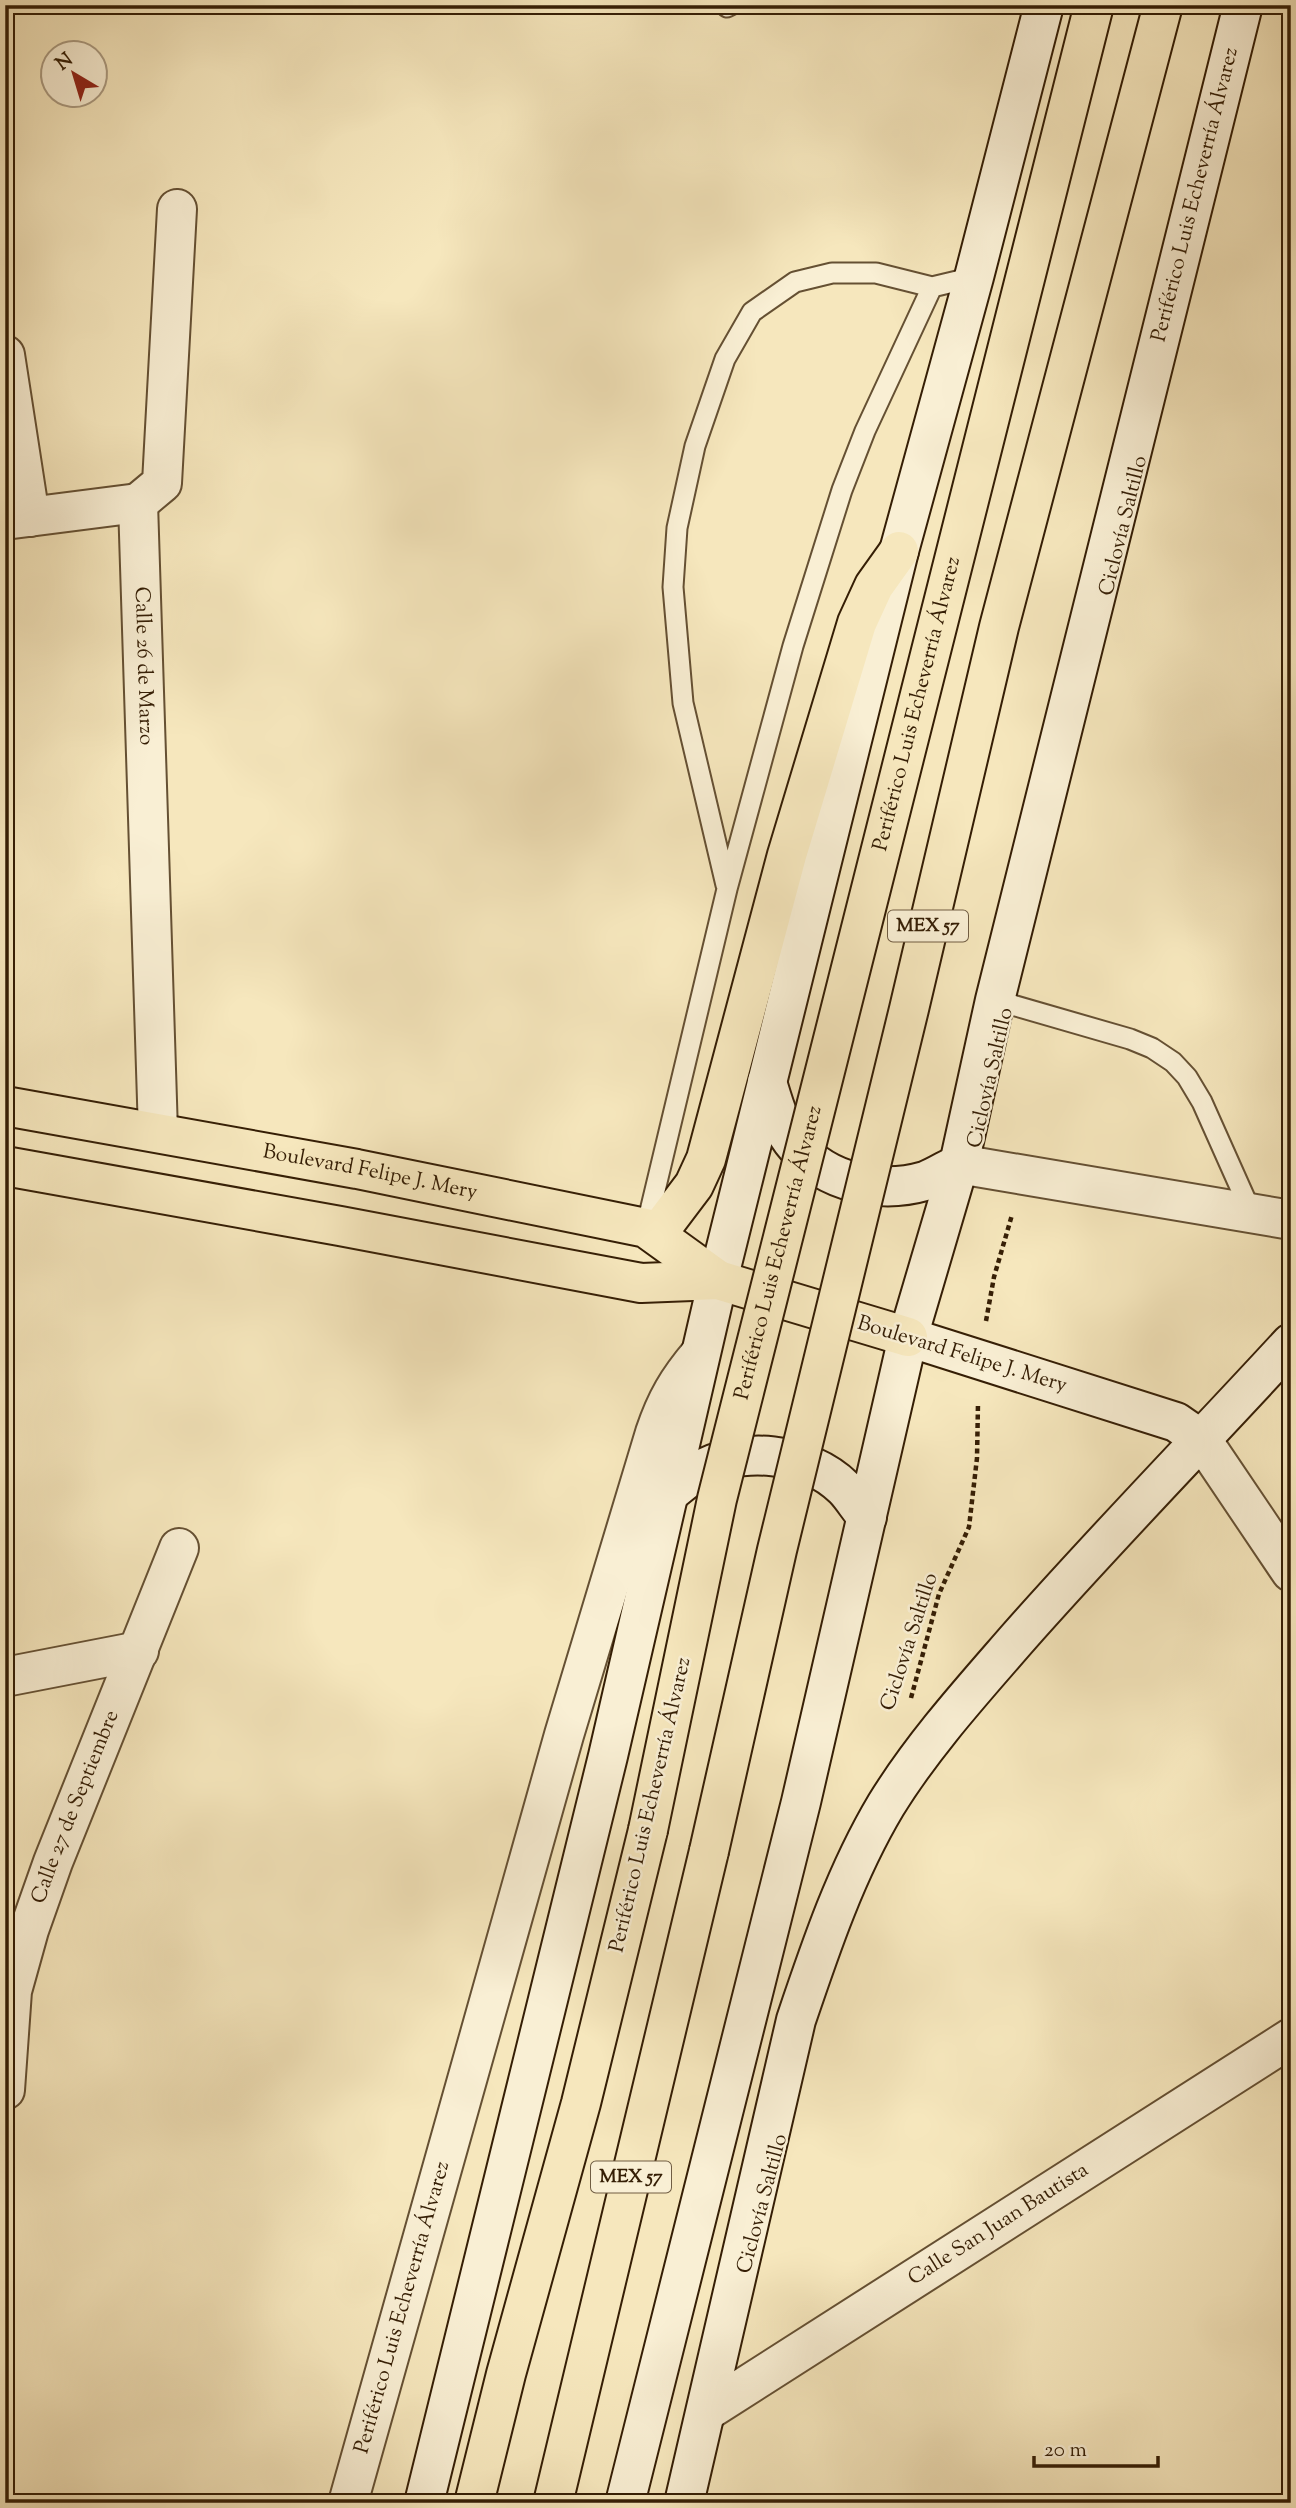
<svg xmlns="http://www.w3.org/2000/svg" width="1296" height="2508" viewBox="0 0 1296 2508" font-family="'Sorts Mill Goudy',serif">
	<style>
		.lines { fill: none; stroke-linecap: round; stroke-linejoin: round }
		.lane-casing { stroke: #655033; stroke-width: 23 }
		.street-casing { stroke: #655033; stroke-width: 42 }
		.secondary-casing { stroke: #351e05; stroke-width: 42 }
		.primary-casing { stroke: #351e05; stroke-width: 42 }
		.highway-casing { stroke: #351e05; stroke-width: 42 }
		.path { stroke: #351e05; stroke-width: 4.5; stroke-dasharray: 5 3.5; stroke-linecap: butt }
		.lane { stroke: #f9efd4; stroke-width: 19 }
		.street { stroke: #f9efd4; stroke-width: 38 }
		.secondary { stroke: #f9efd4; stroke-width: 38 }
		.primary { stroke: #f6e7bd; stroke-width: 38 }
		.highway { stroke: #f6e7bd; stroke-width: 38 }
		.highway-bridge-casing { stroke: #351e05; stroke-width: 42; stroke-linecap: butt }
		.highway-bridge { stroke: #f6e7bd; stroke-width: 38 }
		.labels { text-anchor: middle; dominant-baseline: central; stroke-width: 5; stroke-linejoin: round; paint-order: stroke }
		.shield { fill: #f9efd4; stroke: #705d43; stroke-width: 2 }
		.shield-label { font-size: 19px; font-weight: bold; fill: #351e05 }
		.street-label { font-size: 21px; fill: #351e05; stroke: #f9efd4 }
	</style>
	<rect width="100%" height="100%" fill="#f6e7bd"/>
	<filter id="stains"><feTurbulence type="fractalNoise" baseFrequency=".00286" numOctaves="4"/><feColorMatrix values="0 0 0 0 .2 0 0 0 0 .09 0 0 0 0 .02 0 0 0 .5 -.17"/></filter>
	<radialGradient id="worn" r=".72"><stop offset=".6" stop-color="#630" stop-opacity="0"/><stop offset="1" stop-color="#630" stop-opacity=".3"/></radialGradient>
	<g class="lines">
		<g class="lane-casing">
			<path id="lane" d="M727,7l4,-2
				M726,885l-43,-182 -10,-116 4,-59 18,-82 30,-87 27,-47 43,-30 37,-9h44l56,14
				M995,1000l135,39 22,9 21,14 14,15 15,25 50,112
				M646,1228l81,-339 66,-243 49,-156 23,-59 67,-144 42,-10"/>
		</g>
		<g class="street-casing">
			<g id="street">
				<path d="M5,355l25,162"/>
				<path id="s1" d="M138,503l20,629"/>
				<path d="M138,503l24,-20 15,-274"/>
				<path d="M5,520l133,-17"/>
				<path d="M959,1164l332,56"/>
				<path d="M1202,1440l89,132"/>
				<path d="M5,1677l134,-26"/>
				<path id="s2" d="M5,2090l7,-99 17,-61 24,-68 126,-314"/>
				<path id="s3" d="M707,2411l584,-373"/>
				<path id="s4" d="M348,2503l216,-768 91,-302c11,-33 23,-53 45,-79"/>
			</g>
		</g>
		<g class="secondary-casing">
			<g id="secondary">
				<path d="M767,1082c7,23 13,46 29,64 31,37 84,48 129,35 11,-4 23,-12 34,-17"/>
				<path d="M908,1337l268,85 26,18"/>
				<path d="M667,1495c10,-8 20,-17 30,-23 44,-27 110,-20 147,16 8,8 15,20 23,29"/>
				<path d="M424,2503l184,-747 110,-476 181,-729 75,-274 70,-272"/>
				<path id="s5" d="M625,2503l176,-701 107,-465 51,-173 36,-164 248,-995"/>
				<path d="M684,2503l112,-483c25,-74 50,-148 90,-215 37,-60 85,-113 131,-166 89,-101 183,-197 274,-296"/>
			</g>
		</g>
		<g class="primary-casing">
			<g id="primary">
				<path id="s6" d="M5,1106l352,63 289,59 72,52"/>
				<path d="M5,1166l335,60 301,57 77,-3 190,57"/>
				<path d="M657,1234l37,-49 12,-26 81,-304 70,-232 17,-37 25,-35"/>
			</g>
		</g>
		<g class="highway-casing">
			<path id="highway" d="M474,2503l32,-129 75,-271 67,-273
				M553,2503l156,-652"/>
		</g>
		<path class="path" d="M986,1321l8,-44 18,-62
			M911,1698l28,-104 30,-67 8,-69 1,-55"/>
		<use href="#lane" class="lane"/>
		<use href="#street" class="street"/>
		<use href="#secondary" class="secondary"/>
		<use href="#primary" class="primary"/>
		<use href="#highway" class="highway"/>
		<g class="highway-bridge-casing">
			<g id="highway-bridge">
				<path id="s7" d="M648,1830l69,-331 377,-1494"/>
				<path d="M709,1851l68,-301 132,-541 90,-382 164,-622"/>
			</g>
		</g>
		<use href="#highway-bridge" class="highway-bridge"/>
	</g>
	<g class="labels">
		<g class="shield">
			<rect x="888" y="910.5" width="80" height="31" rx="5"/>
			<rect x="591" y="2161.5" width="80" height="31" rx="5"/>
		</g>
		<g class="shield-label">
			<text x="928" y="926">MEX 57</text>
			<text x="631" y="2177">MEX 57</text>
		</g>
		<g class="street-label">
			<text stroke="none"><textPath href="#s5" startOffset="2378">Periférico Luis Echeverría Álvarez</textPath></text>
			<text transform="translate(1124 526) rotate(-76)">Ciclovía Saltillo</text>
			<text stroke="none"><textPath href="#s1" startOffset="163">Calle 26 de Marzo</textPath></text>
			<text stroke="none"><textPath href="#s7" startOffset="1158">Periférico Luis Echeverría Álvarez</textPath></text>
			<text transform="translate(991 1078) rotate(-77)">Ciclovía Saltillo</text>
			<text stroke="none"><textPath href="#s6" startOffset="371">Boulevard Felipe J. Mery</textPath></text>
			<text stroke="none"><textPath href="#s7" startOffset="592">Periférico Luis Echeverría Álvarez</textPath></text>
			<text transform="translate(962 1355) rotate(17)">Boulevard Felipe J. Mery</text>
			<text transform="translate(910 1642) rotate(-72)">Ciclovía Saltillo</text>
			<text transform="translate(651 1805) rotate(-77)">Periférico Luis Echeverría Álvarez</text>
			<text stroke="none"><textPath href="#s2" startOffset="294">Calle 27 de Septiembre</textPath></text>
			<text transform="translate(763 2204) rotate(-75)">Ciclovía Saltillo</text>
			<text stroke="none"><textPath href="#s3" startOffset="346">Calle San Juan Bautista</textPath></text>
			<text stroke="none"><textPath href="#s4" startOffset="203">Periférico Luis Echeverría Álvarez</textPath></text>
		</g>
	</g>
	<rect width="1296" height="2508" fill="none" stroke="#f6e7bd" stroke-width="28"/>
	<rect x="7" y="7" width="1282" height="2494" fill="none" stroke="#351e05" stroke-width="3.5"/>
	<rect x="14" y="14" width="1268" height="2480" fill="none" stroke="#351e05" stroke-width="2"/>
	<g transform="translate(74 74) rotate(322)"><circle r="33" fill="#f9efd4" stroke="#ab9b81" stroke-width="2"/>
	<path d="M0-5L12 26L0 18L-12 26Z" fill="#8f2418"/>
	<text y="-10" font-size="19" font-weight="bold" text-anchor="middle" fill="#351e05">N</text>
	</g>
	<path d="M1034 2456v10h124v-10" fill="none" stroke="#351e05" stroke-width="3.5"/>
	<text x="1044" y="2456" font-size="21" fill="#351e05" stroke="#f9efd4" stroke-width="5" paint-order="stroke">20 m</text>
	<rect width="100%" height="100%" filter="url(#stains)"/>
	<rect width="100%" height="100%" fill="url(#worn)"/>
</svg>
